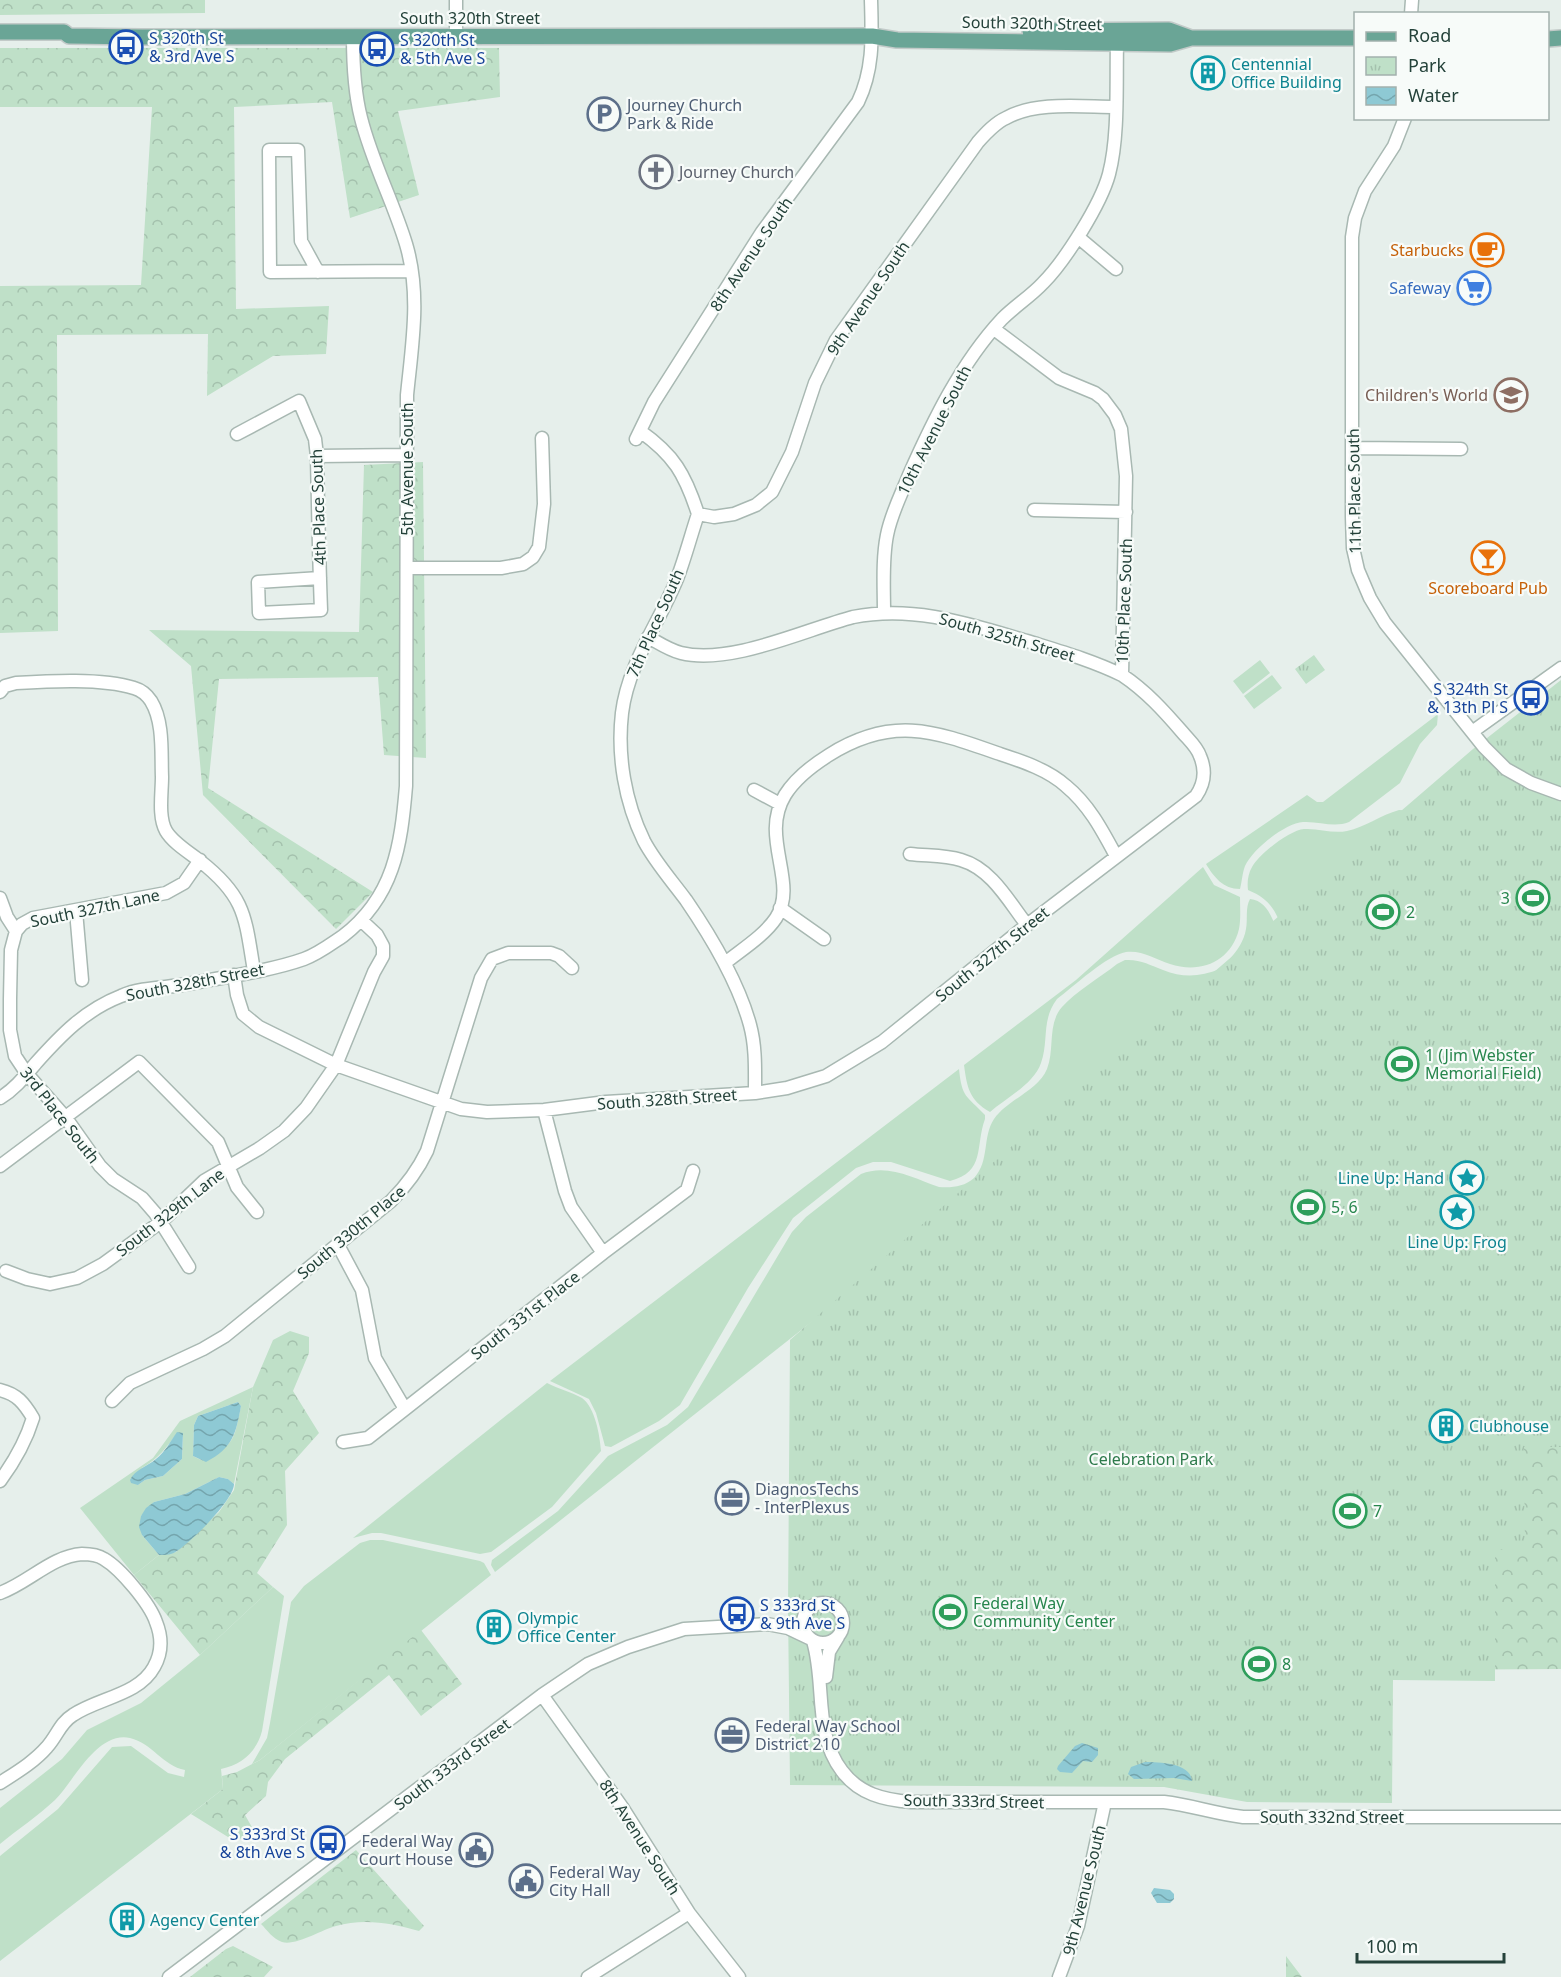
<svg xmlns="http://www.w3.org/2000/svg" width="1561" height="1977" viewBox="0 0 1561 1977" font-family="'Noto Sans',sans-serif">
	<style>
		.green { fill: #bfe0c8; fill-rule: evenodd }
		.forest { fill: url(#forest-crowns) }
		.park { fill: url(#park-tufts) }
		.water { fill: url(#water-waves) }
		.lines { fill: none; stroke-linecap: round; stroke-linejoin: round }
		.minor-casing { stroke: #a8b8b2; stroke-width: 15 }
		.major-casing { stroke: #c2cac8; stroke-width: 18 }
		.minor { stroke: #fff; stroke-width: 12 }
		.major { stroke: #6aa596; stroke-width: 15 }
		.labels { text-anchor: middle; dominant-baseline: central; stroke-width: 4.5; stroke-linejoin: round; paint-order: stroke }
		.street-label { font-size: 16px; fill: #24423a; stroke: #f7fbf9 }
		.transit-label { font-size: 16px; fill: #164399; stroke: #f7fbf9; text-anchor: start }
		.culture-label { font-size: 16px; fill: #0d838f; stroke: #f7fbf9; text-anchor: start }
		.service-label { font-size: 16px; fill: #4e5e75; stroke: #f7fbf9; text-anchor: start }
		.worship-label { font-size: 16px; fill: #5b616d; stroke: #f7fbf9; text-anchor: start }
		.food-label { font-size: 16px; fill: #c56008; stroke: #f7fbf9; text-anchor: end }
		.shop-label { font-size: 16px; fill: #366cbe; stroke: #f7fbf9; text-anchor: end }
		.education-label { font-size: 16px; fill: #785e54; stroke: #f7fbf9; text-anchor: end }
		.leisure-label { font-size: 16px; fill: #27864d; stroke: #f7fbf9; text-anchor: start }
		.park-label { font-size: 16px; fill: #2d7a4b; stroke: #f7fbf9 }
	</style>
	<defs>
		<pattern id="forest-crowns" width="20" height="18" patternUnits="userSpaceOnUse" patternTransform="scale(1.5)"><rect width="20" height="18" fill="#bfe0c8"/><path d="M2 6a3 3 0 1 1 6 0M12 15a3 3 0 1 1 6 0" fill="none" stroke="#a4c1ad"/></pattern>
		<pattern id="park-tufts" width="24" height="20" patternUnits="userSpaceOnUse" patternTransform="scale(1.5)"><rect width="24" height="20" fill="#bfe0c8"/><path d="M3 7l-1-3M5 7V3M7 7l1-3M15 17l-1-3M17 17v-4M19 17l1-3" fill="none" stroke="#a4c1ad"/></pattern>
		<pattern id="water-waves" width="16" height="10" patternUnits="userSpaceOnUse" patternTransform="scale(1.5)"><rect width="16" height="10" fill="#8ec9d4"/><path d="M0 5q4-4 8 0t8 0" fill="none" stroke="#74a5ad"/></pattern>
	</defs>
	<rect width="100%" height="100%" fill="#e6efeb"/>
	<path class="green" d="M1260,660l10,13 -27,21 -10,-13z
		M1272,675l10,13 -28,21 -10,-13z
		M1438,714l-1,11 -17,19 -20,39 -51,39c-15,6 -30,-1 -46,0 -18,1 -51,28 -58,44 -3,8 -3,16 -5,23 -17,0 -26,-12 -34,-25l101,-69 10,7h6z
		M1399,810l41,2 -155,123c-9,-23 -13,-35 -37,-45 -1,-8 0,-16 4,-23 7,-13 38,-37 52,-38 15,-1 28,5 43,2 18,-4 34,-16 52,-21z
		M1203,867l11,18 26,12c0,10 1,22 -1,32 -8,33 -39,45 -69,35 -15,-5 -28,-14 -44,-12 -19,3 -53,35 -69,47 -16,21 -8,42 -16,64 -7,21 -35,35 -51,49 -21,-12 -23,-25 -26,-47l112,-85z
		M1250,899c20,2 24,26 31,42l-52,19c8,-9 15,-19 17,-31 2,-10 -1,-21 4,-30z
		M1125,960c15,-1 25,5 38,10 20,8 37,7 57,-1l18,16 -743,587 -4,-7 1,-5 66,-49 50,-55 59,-31 21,-18 104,-175 14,-15 55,-43c26,-11 53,4 78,13 12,1 25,0 35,-9 16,-17 8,-41 20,-59 14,-20 44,-28 53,-50 8,-20 0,-45 15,-62 13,-15 39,-30 55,-43z
		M959,1069c3,29 7,26 26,46v4c-10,27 1,53 -35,62l-59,-19h-18l-17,6 -63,50 -45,70 -68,117 -21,16 -48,26 -6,-1 -9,-33 -7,-14 -39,-18z
		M547,1383c11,6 25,9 35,15 13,9 18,38 19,53l-49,56 -61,45 -11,2 -99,-21h-9l-19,5z
		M253,1387l-19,97 -6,-5 -9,-2 -34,17 -31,8 -13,14 1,19 17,20 -25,20 -54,-67 73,-50 27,-37zM238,1402l3,4c-7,34 -6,40 -40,54l-8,-4 1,-31 4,-9zM177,1433l6,4 -1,22 -19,17 -18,4 -7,5 4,-17c17,-10 24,-20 35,-35z
		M370,1540h13l97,21 4,2 7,12 -231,185 -8,4 15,-26 3,-15 21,-121 13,-16 56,-43z
		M273,1587l11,9 -22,135c-5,20 -20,34 -41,38l2,20 -223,172v-105l58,-47 54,-62 19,-1 37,27 16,4 1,-7c-22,-4 -33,-27 -55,-32 -33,-7 -56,43 -75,62 -17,16 -37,29 -55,44v-36l62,-49 25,-29 54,-27 59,-48z"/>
	<path class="forest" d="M0,0h205v13l-205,2z
		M0,48h499l1,49 -102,14 21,84 -69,23 -18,-116 -98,5 2,202 93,-3 -3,48 -53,2 -66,40 1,-62 -151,1 1,296 -58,2v-347l141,-1 11,-178h-152z
		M423,462l3,296 -42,-3 -6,-78 -159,2 -11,109 165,104 -37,37 -133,-134 -12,-129 -42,-36 210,2 5,-167z
		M290,1331l19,6v16l-16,38 26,42 -34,38 2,54 -30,48 16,14 -73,68 -66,-80 25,-20 17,-3 43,-40 15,-22 19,-103 20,-47z
		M1561,1426v243l-172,1 116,-231z
		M421,1630l41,54 -41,32 -32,-41 -104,84 -17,23 -2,14 -21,19 12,21 -4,4 -25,-3 -37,-23 32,-25 -1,-13 15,-4 23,-12z
		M356,1850l68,76 -5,5c-27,-8 -56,-13 -83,-5 -15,4 -40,20 -54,16 -9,-3 -15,-12 -21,-18z
		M233,1946l40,21 -9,10h-74l36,-28z
		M1286,1956l16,21h-16z"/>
	<path class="park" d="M1314,655l11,15 -19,14 -11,-15z
		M1561,680v767h-37l1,103h-30v131l-102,-1 -1,123 -145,-1 -83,-15 -374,-2 -2,-178 2,-267 215,-188 468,-403z"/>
	<path class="water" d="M238,1402l3,4c-5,27 -8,42 -35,56l-13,-6 1,-31 4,-9z
		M177,1432l6,1 -1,26 -19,17 -18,4 -7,5 -7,-2 -1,-3c5,-11 17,-13 26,-21 9,-7 14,-17 21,-27z
		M219,1477l9,2 6,5c0,16 -43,58 -57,67 -5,4 -11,4 -18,4l-17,-20 -3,-8 2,-11 5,-8 8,-6 31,-8z
		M1082,1743l16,5v7l-6,7 -9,-1 -11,12 -12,-1 -3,-3 1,-3 17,-20z
		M1145,1762c14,0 46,1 47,19l-18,-3 -40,1 -6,-5 3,-7z
		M1154,1888l16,2 4,4v5l-4,4h-13l-6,-10z"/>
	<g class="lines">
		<g class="minor-casing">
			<path id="minor" d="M456,0v36
				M1411,14l1,-14
				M1405,118l-11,28 -29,45 -10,27 -3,19v280l1,31 5,22 12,28 15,25 99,124 22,22 25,14 30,11
				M1078,237l38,32
				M318,272l-17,-31 -3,-91h-29l1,122 141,-1
				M640,431c34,24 45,43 58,83 -7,21 -13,44 -21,65 -18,44 -49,85 -55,134 -5,43 3,89 22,128 11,21 28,40 42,59 26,38 52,81 64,125 6,22 5,45 5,68
				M237,434l62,-33 16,38 2,17c1,51 2,102 4,154l-62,3 -1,-31 62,-4
				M636,439l18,-37 108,-170 96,-130c16,-33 14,-66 13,-102
				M1353,448l108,1
				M317,456l90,-1
				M1034,510l92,2
				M698,514l16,3 20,-3 22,-9 16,-13 20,-40 23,-69 21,-43 142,-198c8,-9 17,-19 28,-24 30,-17 76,-11 110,-11
				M407,568h94l22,-4 10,-7 6,-10 5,-43 -2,-66
				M884,613c0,-26 -2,-53 3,-78 4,-21 14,-40 22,-60 24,-54 52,-112 93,-156 13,-13 29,-23 41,-36 22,-22 58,-79 66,-109 10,-38 7,-91 8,-131
				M648,637c11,6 21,13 33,16 50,12 123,-23 172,-36 61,-12 116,7 174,24 32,10 64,19 95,34
				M0,692l5,-6 11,-3c33,-2 86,-5 118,5 7,2 13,7 17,13 13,21 10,52 11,76 0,16 -4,40 4,54 7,12 24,22 34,30 46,36 45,56 54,110
				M1472,732l89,-64
				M754,790l26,14
				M910,854c17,2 35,1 51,6 31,9 48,42 66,65
				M0,898l7,19 9,14 -5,19 -1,49v31l5,26 12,18 39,44 34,48 13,13 29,19 13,15 34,54
				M780,908l44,31
				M76,911l6,69
				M16,931l6,-7 11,-6 133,-25 18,-10 16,-23
				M725,963c16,-13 39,-27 51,-45 23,-36 -17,-80 9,-123 10,-16 28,-30 44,-40 62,-39 103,-25 168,-2 24,8 50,16 69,33 23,19 36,44 50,70
				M234,975l3,20 6,19 16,13 77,38 125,44 26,3 57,-2 62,-8 149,-9 32,-5 39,-12 56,-34 145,-117 169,-129c9,-13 10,-26 4,-40 -3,-9 -11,-16 -17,-23 -19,-22 -37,-42 -61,-58l4,-199 -5,-47 -6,-14 -12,-16 -8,-6 -36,-15 -65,-49
				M0,1098c15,-9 25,-22 36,-35 25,-28 49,-53 85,-67 21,-9 44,-8 67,-12 36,-7 82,-13 116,-25 14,-5 27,-15 39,-23 51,-39 58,-90 63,-150l1,-391c5,-50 14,-101 -1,-151 -13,-43 -34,-82 -45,-126 -7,-27 -8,-54 -8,-82
				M544,1110l21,81 6,16 32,46
				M0,1166l139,-104 79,80 19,45 20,25
				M338,1245l24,45 13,68 30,51
				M6,1271l21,8 23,5 27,-6 26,-14 59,-43 42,-40 56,-33 24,-17 22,-23 30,-43 38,-93 9,-16v-10l-6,-11 -15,-14
				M0,1390c17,4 24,13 33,28 -7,23 -19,44 -33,63
				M112,1401l18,-18 73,-34 22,-13 166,-135c15,-15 27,-31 36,-50l54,-173 11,-19 16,-6h43l8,3 13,12
				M343,1442l25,-4 37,-29 198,-156 84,-63 6,-19
				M0,1593c28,-10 52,-37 82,-39 8,0 16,1 22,5 17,10 46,45 52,63 6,15 6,31 -2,45 -15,28 -56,31 -81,48 -13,8 -16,21 -26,32 -13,15 -30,25 -47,36
				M803 1623a20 20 0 1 1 40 0a20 20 0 1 1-40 0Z
				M813,1641c13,43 0,92 29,130 17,23 42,29 69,31h253c27,3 52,12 79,15h318
				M826,1677l3,-25 9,-15
				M542,1695l80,112 67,106 50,64
				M169,1977l373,-282 46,-31 40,-17 56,-18 83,-5 21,4 21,10
				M588,1977l101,-64
				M1059,1977l19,-51 27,-124"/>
		</g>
		<g class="major-casing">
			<path id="major" d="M1030,31l139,-1 22,8
				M0,32h64l5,4 73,1 730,-1 25,4 273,4 21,-6h165
				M1548,39l13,-1"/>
		</g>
		<use href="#minor" class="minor"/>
		<use href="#major" class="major"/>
	</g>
	<defs>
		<g id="bus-ring" transform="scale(1.725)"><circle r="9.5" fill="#f7fbf9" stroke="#1a4fb4" stroke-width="1.5"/><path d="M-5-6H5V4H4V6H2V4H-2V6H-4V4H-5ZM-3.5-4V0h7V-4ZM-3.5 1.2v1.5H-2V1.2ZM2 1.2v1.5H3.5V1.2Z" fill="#1a4fb4"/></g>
		<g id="building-ring" transform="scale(1.725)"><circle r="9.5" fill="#f7fbf9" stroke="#0f9aa8" stroke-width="1.5"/><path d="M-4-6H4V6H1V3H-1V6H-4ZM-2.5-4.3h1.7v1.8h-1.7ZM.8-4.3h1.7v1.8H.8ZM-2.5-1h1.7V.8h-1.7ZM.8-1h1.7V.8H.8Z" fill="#0f9aa8"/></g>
		<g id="parking-ring" transform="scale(1.725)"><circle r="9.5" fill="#f7fbf9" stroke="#5c6f8a" stroke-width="1.5"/><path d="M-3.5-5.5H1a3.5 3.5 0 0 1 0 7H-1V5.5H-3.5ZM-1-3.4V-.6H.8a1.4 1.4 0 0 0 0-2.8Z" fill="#5c6f8a"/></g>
		<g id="church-ring" transform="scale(1.725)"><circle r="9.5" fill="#f7fbf9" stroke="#6b7280" stroke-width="1.5"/><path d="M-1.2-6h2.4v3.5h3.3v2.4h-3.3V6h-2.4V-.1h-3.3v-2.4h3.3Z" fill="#6b7280"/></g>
		<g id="cafe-ring" transform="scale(1.725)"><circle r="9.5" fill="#f7fbf9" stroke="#e8710a" stroke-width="1.5"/><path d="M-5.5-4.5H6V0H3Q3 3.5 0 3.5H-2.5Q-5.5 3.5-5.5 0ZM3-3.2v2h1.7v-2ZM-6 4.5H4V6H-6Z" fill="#e8710a"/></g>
		<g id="supermarket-ring" transform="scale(1.725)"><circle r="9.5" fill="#f7fbf9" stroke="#3f7fe0" stroke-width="1.5"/><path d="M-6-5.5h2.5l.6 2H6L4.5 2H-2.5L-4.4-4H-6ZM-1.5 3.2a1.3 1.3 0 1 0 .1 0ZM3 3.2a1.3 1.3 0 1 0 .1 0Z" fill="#3f7fe0"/></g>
		<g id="school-ring" transform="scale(1.725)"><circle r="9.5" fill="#f7fbf9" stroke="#8d6e63" stroke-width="1.5"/><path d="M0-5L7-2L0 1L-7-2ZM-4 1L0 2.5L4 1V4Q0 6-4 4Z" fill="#8d6e63"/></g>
		<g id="bar-ring" transform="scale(1.725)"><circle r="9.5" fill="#f7fbf9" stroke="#e8710a" stroke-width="1.5"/><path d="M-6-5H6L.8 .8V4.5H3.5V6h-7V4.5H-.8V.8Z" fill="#e8710a"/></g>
		<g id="stadium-ring" transform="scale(1.725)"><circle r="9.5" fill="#f7fbf9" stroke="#2e9e5b" stroke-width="1.5"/><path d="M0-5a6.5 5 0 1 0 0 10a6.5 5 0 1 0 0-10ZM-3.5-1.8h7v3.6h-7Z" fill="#2e9e5b"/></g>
		<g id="sight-ring" transform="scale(1.725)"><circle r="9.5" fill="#f7fbf9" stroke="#0f9aa8" stroke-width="1.5"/><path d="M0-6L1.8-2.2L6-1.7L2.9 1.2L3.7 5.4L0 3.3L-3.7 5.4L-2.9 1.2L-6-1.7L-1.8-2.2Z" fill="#0f9aa8"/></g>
		<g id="office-ring" transform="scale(1.725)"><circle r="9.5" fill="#f7fbf9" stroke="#5c6f8a" stroke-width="1.5"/><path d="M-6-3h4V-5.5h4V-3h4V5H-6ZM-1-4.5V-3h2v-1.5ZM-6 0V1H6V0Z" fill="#5c6f8a"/></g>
		<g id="civic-ring" transform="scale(1.725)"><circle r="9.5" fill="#f7fbf9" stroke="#5c6f8a" stroke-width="1.5"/><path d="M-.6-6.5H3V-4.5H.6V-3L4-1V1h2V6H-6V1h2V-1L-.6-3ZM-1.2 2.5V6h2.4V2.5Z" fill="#5c6f8a"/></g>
	</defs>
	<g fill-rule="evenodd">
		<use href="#bus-ring" x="126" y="47"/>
		<use href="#bus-ring" x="377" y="49"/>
		<use href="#building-ring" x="1208" y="73"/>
		<use href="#parking-ring" x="604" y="114"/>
		<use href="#church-ring" x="656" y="172"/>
		<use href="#cafe-ring" x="1487" y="250"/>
		<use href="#supermarket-ring" x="1474" y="288"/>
		<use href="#school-ring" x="1511" y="395"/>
		<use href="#bar-ring" x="1488" y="558"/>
		<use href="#bus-ring" x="1531" y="698"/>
		<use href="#stadium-ring" x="1533" y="898"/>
		<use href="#stadium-ring" x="1383" y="912"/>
		<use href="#stadium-ring" x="1402" y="1064"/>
		<use href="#sight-ring" x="1467" y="1178"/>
		<use href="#stadium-ring" x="1308" y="1207"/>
		<use href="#sight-ring" x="1457" y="1212"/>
		<use href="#building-ring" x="1446" y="1426"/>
		<use href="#office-ring" x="732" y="1498"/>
		<use href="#stadium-ring" x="1350" y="1511"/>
		<use href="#stadium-ring" x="950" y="1612"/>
		<use href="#bus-ring" x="737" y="1614"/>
		<use href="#building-ring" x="494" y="1627"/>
		<use href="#stadium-ring" x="1259" y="1664"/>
		<use href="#office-ring" x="732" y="1735"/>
		<use href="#bus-ring" x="328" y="1843"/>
		<use href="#civic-ring" x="476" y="1850"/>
		<use href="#civic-ring" x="526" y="1881"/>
		<use href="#building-ring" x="127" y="1920"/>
	</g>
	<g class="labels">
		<g class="street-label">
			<text x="470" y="18">South 320th Street</text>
			<text transform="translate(1032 23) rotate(1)">South 320th Street</text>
			<text transform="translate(751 254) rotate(-56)">8th Avenue South</text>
			<text transform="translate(868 298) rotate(-56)">9th Avenue South</text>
			<text transform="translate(934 430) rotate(-63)">10th Avenue South</text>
			<text transform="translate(407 469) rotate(-90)">5th Avenue South</text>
			<text transform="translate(1354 491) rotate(-91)">11th Place South</text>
			<text transform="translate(318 507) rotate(-92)">4th Place South</text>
			<text transform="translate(1124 601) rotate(-88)">10th Place South</text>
			<text transform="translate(655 623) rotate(-66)">7th Place South</text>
			<text transform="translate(1007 637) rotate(16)">South 325th Street</text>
			<text transform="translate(95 908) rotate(-12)">South 327th Lane</text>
			<text transform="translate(992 954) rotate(-39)">South 327th Street</text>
			<text transform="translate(195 982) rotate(-11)">South 328th Street</text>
			<text transform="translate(667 1099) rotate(-4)">South 328th Street</text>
			<text transform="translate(60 1115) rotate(52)">3rd Place South</text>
			<text transform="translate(170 1212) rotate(-38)">South 329th Lane</text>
			<text transform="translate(351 1232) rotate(-40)">South 330th Place</text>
			<text transform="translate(525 1315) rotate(-38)">South 331st Place</text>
			<text transform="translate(452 1764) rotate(-37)">South 333rd Street</text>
			<text transform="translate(974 1801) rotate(1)">South 333rd Street</text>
			<text x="1332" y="1817">South 332nd Street</text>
			<text transform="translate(640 1837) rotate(57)">8th Avenue South</text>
			<text transform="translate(1084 1890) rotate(-76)">9th Avenue South</text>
		</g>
		<g class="transit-label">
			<text x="149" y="38">S 320th St<tspan x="149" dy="18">&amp; 3rd Ave S</tspan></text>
			<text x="400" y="40">S 320th St<tspan x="400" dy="18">&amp; 5th Ave S</tspan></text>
			<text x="1508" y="689" text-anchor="end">S 324th St<tspan x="1508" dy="18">&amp; 13th Pl S</tspan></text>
			<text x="760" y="1605">S 333rd St<tspan x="760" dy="18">&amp; 9th Ave S</tspan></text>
			<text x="305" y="1834" text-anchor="end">S 333rd St<tspan x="305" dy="18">&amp; 8th Ave S</tspan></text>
		</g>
		<g class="culture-label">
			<text x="1231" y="64">Centennial<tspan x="1231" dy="18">Office Building</tspan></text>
			<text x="1444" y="1178" text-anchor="end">Line Up: Hand</text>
			<text x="1457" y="1242" text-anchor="middle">Line Up: Frog</text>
			<text x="1469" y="1426">Clubhouse</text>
			<text x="517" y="1618">Olympic<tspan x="517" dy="18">Office Center</tspan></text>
			<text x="150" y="1920">Agency Center</text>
		</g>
		<g class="service-label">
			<text x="627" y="105">Journey Church<tspan x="627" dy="18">Park &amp; Ride</tspan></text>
			<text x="755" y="1489">DiagnosTechs<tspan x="755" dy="18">- InterPlexus</tspan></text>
			<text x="755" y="1726">Federal Way School<tspan x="755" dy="18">District 210</tspan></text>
			<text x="453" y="1841" text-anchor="end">Federal Way<tspan x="453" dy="18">Court House</tspan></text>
			<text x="549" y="1872">Federal Way<tspan x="549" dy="18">City Hall</tspan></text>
		</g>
		<g class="worship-label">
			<text x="679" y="172">Journey Church</text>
		</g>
		<g class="food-label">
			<text x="1464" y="250">Starbucks</text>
			<text x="1488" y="588" text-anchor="middle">Scoreboard Pub</text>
		</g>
		<g class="shop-label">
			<text x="1451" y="288">Safeway</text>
		</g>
		<g class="education-label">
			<text x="1488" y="395">Children's World</text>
		</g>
		<g class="leisure-label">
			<text x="1510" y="898" text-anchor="end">3</text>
			<text x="1406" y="912">2</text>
			<text x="1425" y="1055">1 (Jim Webster<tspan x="1425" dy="18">Memorial Field)</tspan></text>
			<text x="1331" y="1207">5, 6</text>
			<text x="1373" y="1511">7</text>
			<text x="973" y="1603">Federal Way<tspan x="973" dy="18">Community Center</tspan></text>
			<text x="1282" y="1664">8</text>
		</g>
		<g class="park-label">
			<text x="1151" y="1459">Celebration Park</text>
		</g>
	</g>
	<rect x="1354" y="12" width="195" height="108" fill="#f7fbf9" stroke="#a3b1ad" stroke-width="1.5"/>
	<rect x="1366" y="32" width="30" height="9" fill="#6aa596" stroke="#a3b1ad" stroke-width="1.5"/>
	<text x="1408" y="42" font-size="18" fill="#24423a">Road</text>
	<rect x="1366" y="57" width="30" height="18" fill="url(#park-tufts)" stroke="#a3b1ad" stroke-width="1.5"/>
	<text x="1408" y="72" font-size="18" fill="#24423a">Park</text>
	<rect x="1366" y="87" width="30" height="18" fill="url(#water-waves)" stroke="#a3b1ad" stroke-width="1.5"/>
	<text x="1408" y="102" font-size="18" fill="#24423a">Water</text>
	<path d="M1357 1953v9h147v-9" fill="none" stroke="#24423a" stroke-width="3"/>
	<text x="1366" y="1953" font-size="18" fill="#24423a" stroke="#f7fbf9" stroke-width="4.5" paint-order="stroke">100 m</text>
</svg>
